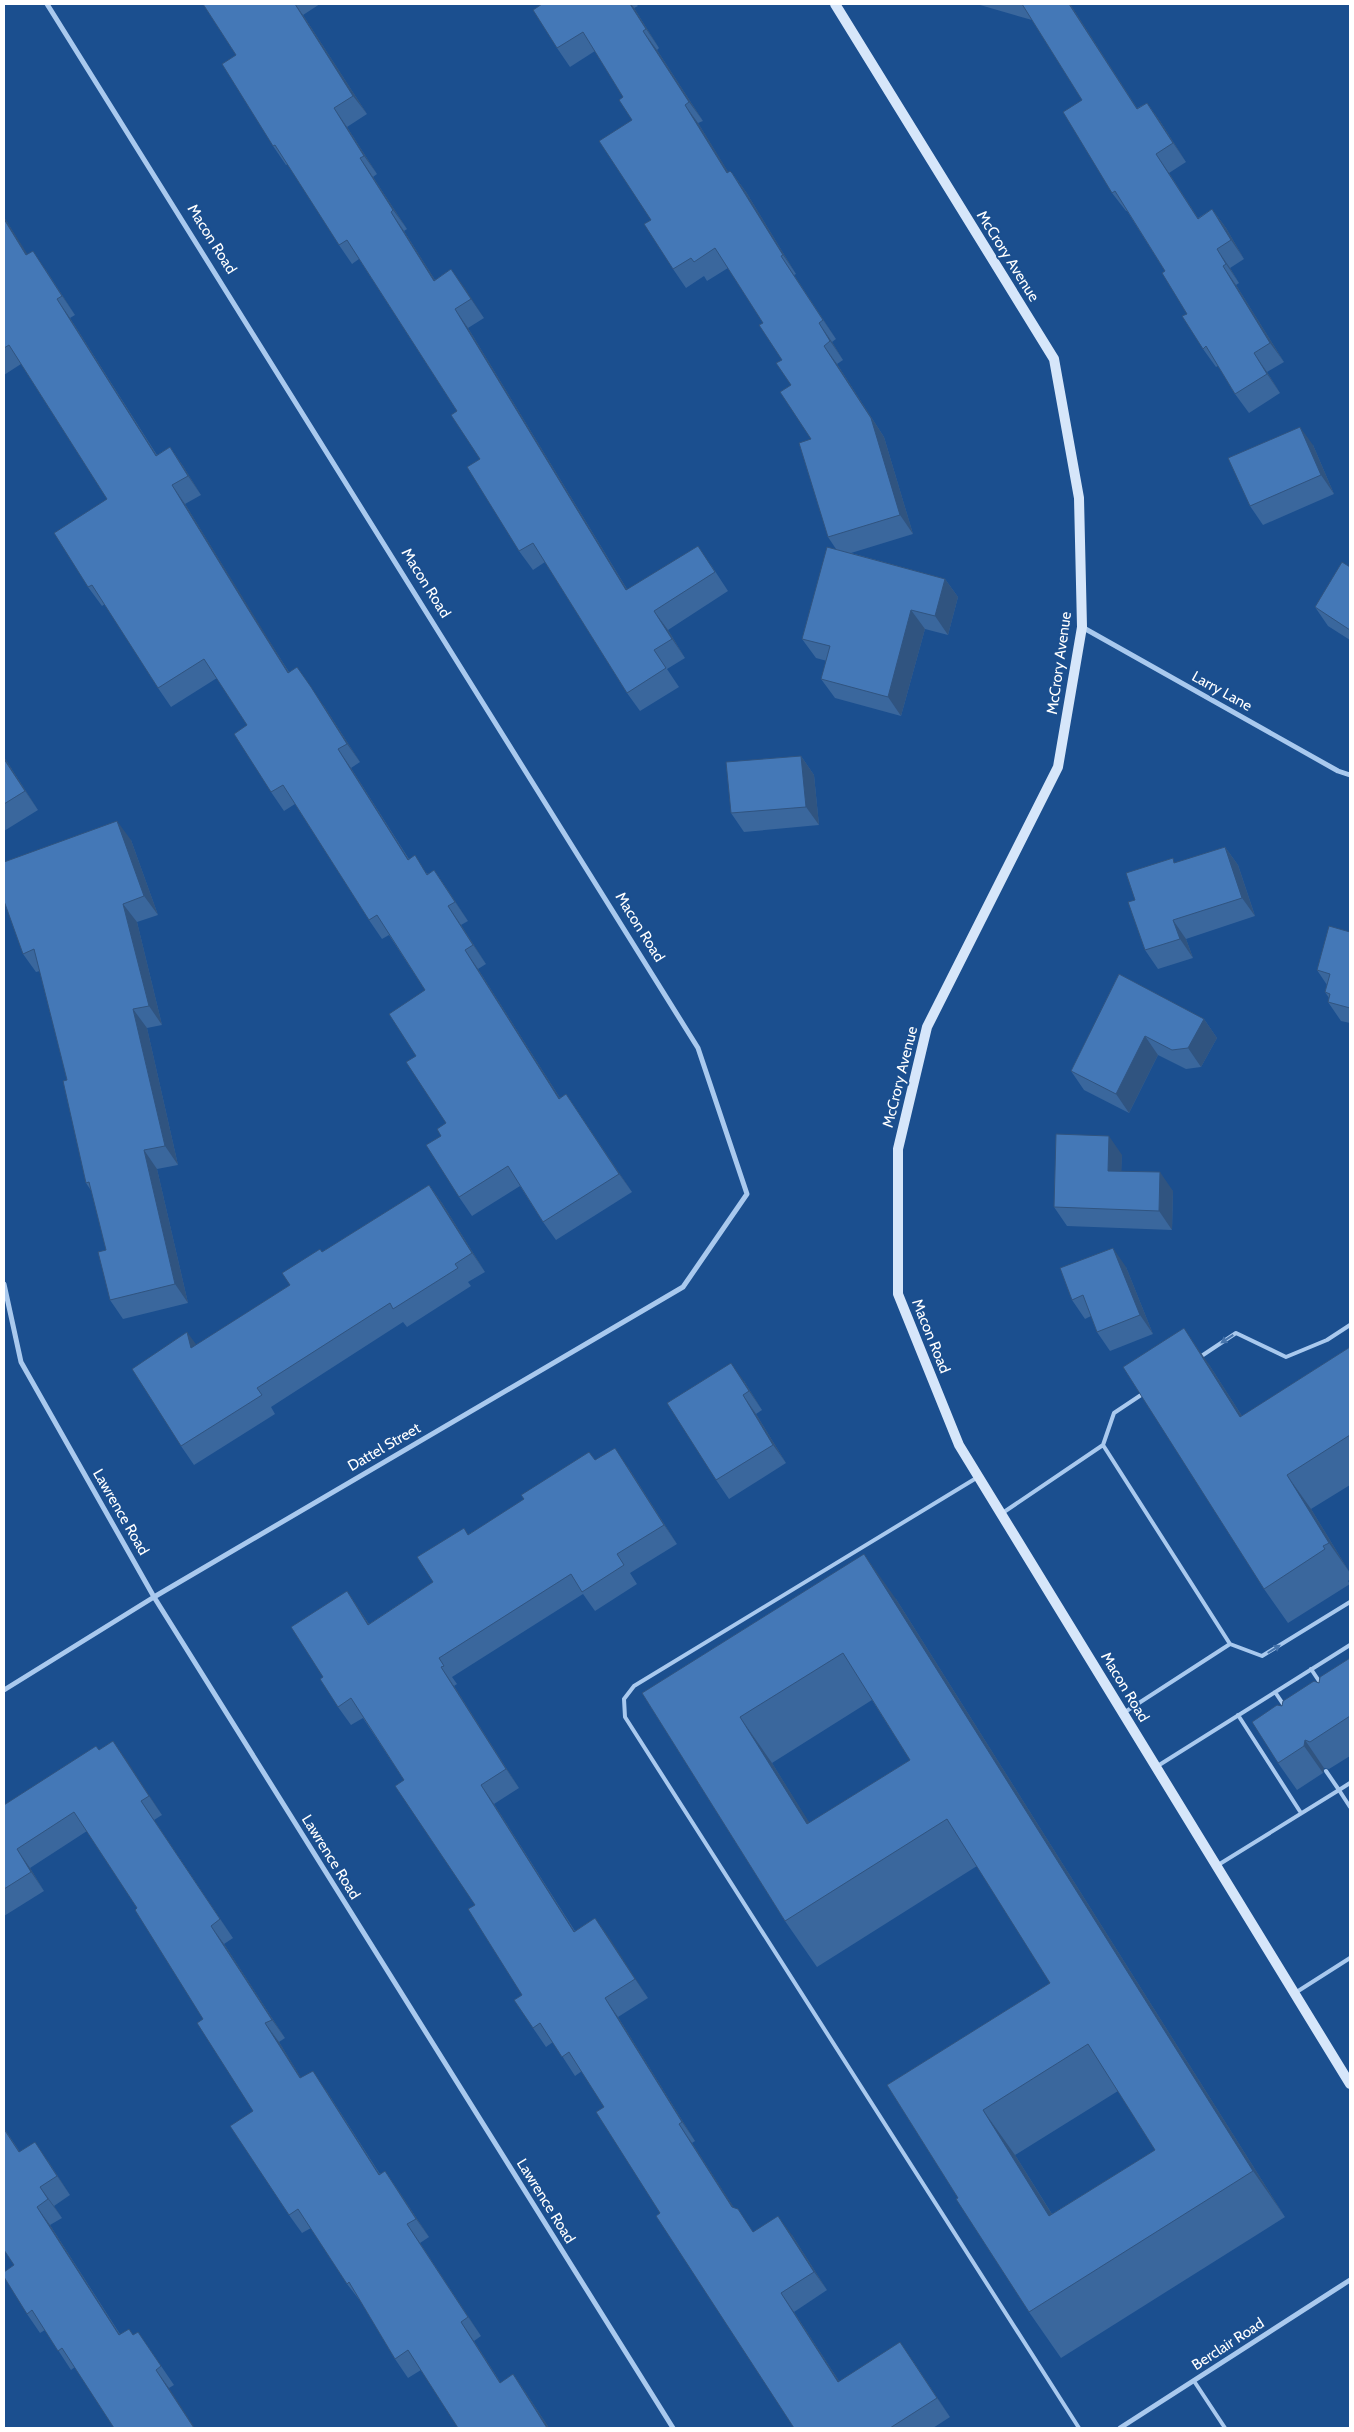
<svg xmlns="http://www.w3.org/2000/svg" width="1354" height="2432" viewBox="0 0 1354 2432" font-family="Cabin,sans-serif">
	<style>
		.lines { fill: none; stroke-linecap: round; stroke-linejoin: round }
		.lane { stroke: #a9c9ee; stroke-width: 4 }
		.street { stroke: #a9c9ee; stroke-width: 5 }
		.secondary { stroke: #d6e6fa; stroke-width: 10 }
		.wall { fill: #3a679d; fill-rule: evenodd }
		.shaded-wall { fill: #305480 }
		.building { fill: #4478b7; stroke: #305480; fill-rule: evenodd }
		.oneway { fill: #4674ac }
		.labels { text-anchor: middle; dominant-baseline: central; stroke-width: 4; stroke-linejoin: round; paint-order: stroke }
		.street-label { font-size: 15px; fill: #fff; stroke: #1b4f8f }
	</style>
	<rect width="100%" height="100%" fill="#1b4f8f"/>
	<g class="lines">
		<path class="lane" d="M1200,1357l36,-24 50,24 41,-17 23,-15
			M1103,1445l11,-32 30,-20
			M978,1477l-344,209 -10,13 1,18 454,711
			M1001,1514l102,-69 127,199 -105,68
			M1230,1644l32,12 88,-54
			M1311,1669l10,15
			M1275,1692l10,15
			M1238,1715l63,98
			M1156,1767l194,-122
			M1326,1771l13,19 11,-7
			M1218,1865l121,-75 11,17
			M1295,1993l55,-35
			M1194,2381l31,47"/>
		<path class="street" d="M1082,627l256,144 12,4
			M4,1284l17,78 133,235 519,831
			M4,1690l150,-93 529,-310 64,-93 -49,-146 -651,-1044
			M1120,2428l230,-148"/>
		<path class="secondary" d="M835,4l219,355 25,139 3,129 -24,140 -131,260 -29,122v145l61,151 391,639"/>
	</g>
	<path class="wall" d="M203,4h117l-17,11 64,99 -20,13 30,47 -4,3 34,52 -3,2 31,49 16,-11 33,49 -16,10 159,261 84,-24 17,26 -60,39 17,28 -18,11 12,18 -39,24 -13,-18 -82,-131 -12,8 -14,-19 -39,-92 -23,-48 -98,-152 -7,5 -13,-19 -51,-81 -2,1 -13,-19 -37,-91z
		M542,4h94l2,2 -4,2 25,40 -2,2 46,71 -5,2 30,49 4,1 14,19 50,82 -2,1 42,64 -4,3 11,18 -6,4 47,73 29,97 -62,19 94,26 13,18 -10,38 -23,-6 -24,87 -66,-18 -14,-19 6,-18 -11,-3 -14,-19 34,-90 -8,-12 -17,-98 -29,-79 -19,-37 -35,-55 -21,13 -3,-5 -18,12 -13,-19 -22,-49 -19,-100 -9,-23 -28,-46 -25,16 -13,-19z
		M979,4h91l67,104 10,-5 13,18 26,41 -17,11 29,45 14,-9 14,19 18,31 -14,9 9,15 -3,2 48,77 -17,10 13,21 -31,20 -14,-19 -17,-28 -2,1 -13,-18 -16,-35 -22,-43 -38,-60h-1l-14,-18 -30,-93 -50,-80 -52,-15z
		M4,217l23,38 19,15 29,45 -5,3 87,137 13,-8 13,19 18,29 -16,9 76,124 28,44 35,34 36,56 -9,6 58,91 19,15 6,-4 13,19 21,32 -7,4 25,39 -8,5 82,129 6,-4 66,98 -76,48 -13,-18 -23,-36 -48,30 -13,-19 -18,-61 5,-13 -30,-67 9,-66 -36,-55 -7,4 -13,-19 -74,-116 -11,7 -13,-19 -24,-67 -30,-47 -46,29 -13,-19 -53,-84 -3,2 -14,-19 19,-88 -86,-135 -17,11z
		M1313,445l21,49 -71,31 -13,-19z
		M1350,567v73l-22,-14 -13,-19z
		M801,756l13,19 5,50 -75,7 -13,-19z
		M4,757l34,53 -34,21z
		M131,840l27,75 -21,7 25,103 -15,3 31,137 -21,4 31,134 -65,16 -13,-19 -4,-50 -14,-58 -6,-9 -19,-103 -27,-109 -4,1 -13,-18z
		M1225,847l13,18 17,51 -69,23 7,19 -35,11 -13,-19 -10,-50 41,-37z
		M1350,932v91l-9,-2 -13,-19 1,-4 -4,-6 2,-7 -10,-15z
		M1119,974l85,45 13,19 -16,29 -15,2 -28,-14 -29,58 -45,-23 -13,-19z
		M1122,1155l-1,16 52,20 -1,39 -105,-4 -13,-19z
		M429,1185l13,18 43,69 -17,10 3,4 -64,41 -4,-5 -132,85 4,7 -81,51 -13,-19 15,-101 94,-60 32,-33z
		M1126,1267l27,67 -43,17 -13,-19 -6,-16 -6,3 -13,-19z
		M1350,1347v138l-39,24 39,64v6l-2,2 2,3 -62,39 -24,-34 -56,-226 34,53z
		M744,1381l18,29 -6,4 30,49 -57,36 -13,-19z
		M595,1460l33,7 49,77 -47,29 7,11 -42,27 -12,-17 -131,83 5,7 -3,2 65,102 -25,16 81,127 20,-13 53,80 -30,19 77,124 -3,2 42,65 19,24 39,3 35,55 -33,22 45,69 74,-20 37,56 -17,11h-139l-134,-215 -56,-106 -22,-36 -7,5 -22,-34 -7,5 -13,-19 -11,-33 -47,-90 -71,-125 -41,-62 -12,7 -13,-18 -15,-30 24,-86 22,33 64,-42 36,-48z
		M896,1599l389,618 -224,141 -32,-46 -71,-114 -71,-113 163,-102 -73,-117 -160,101 -32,-46 -143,-228zM872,1700l38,60 -101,63 -37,-60zM1118,2091l37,59 -103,64 -37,-59z
		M1350,1658v98l-21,13 -5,-1 -1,5 -26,17 -19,-27 4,-57 37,-23z
		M113,1741l49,74 -8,5 79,118 -9,6 61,94 -6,4 22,36 25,12 54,84 5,-3 13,19 31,47 -9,6 61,93 -7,5 27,42 12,-9 13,19 23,35h-91l-37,-58 -13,8 -13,-19 -34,-57 -14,-18 -36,-56 -9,5 -13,-18 -36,-104 -50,-92 -66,-111 -50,-77 -57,37 14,23 -40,25v-111l95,-55z
		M4,2128l16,24 28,9 22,34 -16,11 8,12 -12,7 70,109 13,1 5,-3 36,53 -5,3 -94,-21 -4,3 -26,-40 -5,3 -13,-19 -13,-49z"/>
	<path class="shaded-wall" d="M295,4l8,11 64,99 -14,-18z
		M630,4h1l3,4 25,40 -13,-19z
		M1069,4h1l80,124 -13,-19z
		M643,31l14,19 46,71 -14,-19z
		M1147,103l13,18 26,41 -13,-19z
		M685,105l13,18 42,68 -13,-18z
		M334,108l13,19 30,47 -13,-18z
		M1156,154l13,19 42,65 -13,-19z
		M360,158l13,19 34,52 -14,-19z
		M732,173l14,19 50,82 -13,-19z
		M1212,209l14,19 18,31 -13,-19z
		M391,212l13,19 43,68 -13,-18z
		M4,217l36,57 -14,-19 -22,-36z
		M1217,249l13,19 9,15 -13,-19z
		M33,251l13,19 29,45 -13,-19z
		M781,256l13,19 42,64 -13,-19z
		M1223,266l13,19 48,77 -14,-19z
		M451,269l14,19 19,30 -13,-19z
		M57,299l13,19 99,157 -13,-19z
		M455,309l13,19 171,281 -13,-19z
		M819,323l13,19 11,18 -13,-19z
		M824,346l13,18 47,73 29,97 -13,-19z
		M1254,353l13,19 13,21 -13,-19z
		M1300,427l13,18 21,49 -13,-19z
		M170,447l13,19 18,29 -13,-19z
		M172,485l13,19 116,188 -13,-19 -40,-64z
		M945,579l13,18 -10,38 -13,-19z
		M911,610l14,19 -24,87 -13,-19z
		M654,611l14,19 17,28 -13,-19z
		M297,667l27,39 36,56 -13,-18z
		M338,749l13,19 70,111 -13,-19z
		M801,756l13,19 5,50 -13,-18z
		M4,757l34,53 -13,-19 -21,-32z
		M117,821l14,19 27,75 -14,-19z
		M1225,847l13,18 17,51 -13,-18z
		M434,870l13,19 21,32 -13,-19z
		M123,904l14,18 25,103 -13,-19z
		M448,906l13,19 25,39 -13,-19z
		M1173,920l13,19 7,19 -13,-19z
		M465,950l13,19 94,148 -13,-18z
		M133,1009l14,19 31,137 -13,-19z
		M1204,1019l13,19 -16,29 -13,-19z
		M1145,1036l13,19 -29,58 -13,-19z
		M566,1094l13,19 53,79 -13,-18z
		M1109,1136l13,19 -1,34 -13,-18z
		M144,1150l13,19 31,134 -13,-19z
		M1160,1172l13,19 -1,39 -13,-19z
		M429,1185l13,18 43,69 -13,-19z
		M1113,1248l13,19 27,67 -13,-19z
		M1184,1328l24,35 57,89 -25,-35z
		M187,1332l14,19 -10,-3z
		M731,1363l13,18 18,29 -13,-19z
		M743,1395l13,19 30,49 -13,-18z
		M615,1448l13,19 49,77 -13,-19z
		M1287,1475l24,34 39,64 -21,-30z
		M864,1554l32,45 389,618 -32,-46z
		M347,1591l13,19 21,34 -13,-19z
		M441,1667l13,19 65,102 -13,-19z
		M740,1717l32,46 67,107 -32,-46z
		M1305,1740l19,28 -1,5 -19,-27z
		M113,1741l13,18 36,56 -13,-19z
		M481,1785l13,19 93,147 -13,-19z
		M141,1801l13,19 79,118 -13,-19z
		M17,1849l13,19 14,23 -13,-19z
		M595,1918l14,19 39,61 -13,-19z
		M211,1926l13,18 61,94 -13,-18z
		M605,1998l13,19 77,124 -13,-19z
		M265,2023l14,19 34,55 -13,-19z
		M313,2071l13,19 66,104 -13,-19z
		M983,2110l32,45 66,106 -32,-45z
		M679,2124l13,19 54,83 -14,-19z
		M4,2128l28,43 -13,-19 -15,-23z
		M35,2142l13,19 22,34 -13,-19z
		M385,2171l13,19 31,47 -13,-18z
		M40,2187l14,19 8,12 -14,-19z
		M37,2207l13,18 82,129 -13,-19z
		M778,2216l14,19 35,55 -13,-18z
		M407,2224l13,19 61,93 -13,-19z
		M781,2293l13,19 58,89 -14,-19z
		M461,2322l13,19 39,61 -13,-19z
		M900,2342l13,19 37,56 -13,-19z
		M156,2370l13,18 26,40h-1z
		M513,2374l13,19 23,35h-2z"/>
	<path class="building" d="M203,4h92l58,92 -19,12 30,48 -4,2 33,52 -2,2 43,69 17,-12 20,30 -16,10 171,281 72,-44 17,26 -61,39 18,28 -18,11 12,18 -39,25 -94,-150 -14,8 -52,-84 13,-8 -29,-44 6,-4 -110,-171 -8,5 -64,-100 -2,1 -51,-82 14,-9z
		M542,4h88l16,25 -3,2 46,71 -4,3 42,68 3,-2 2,2 51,82 -2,1 42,64 -4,3 11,18 -6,5 47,72 29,97 -72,22 -29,-94 12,-4 -31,-47 11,-7 -15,-22 6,-3 -23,-35 4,-2 -48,-75 -21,14 -3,-4 -18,11 -29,-45 7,-4 -52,-79 33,-21 -13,-20 4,-3 -40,-65 -26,16 -24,-38z
		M1022,4h47l68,105 10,-6 26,40 -17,11 42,65 14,-10 19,31 -14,9 9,15 -3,2 47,77 -16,10 13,21 -32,20 -29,-48 -3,3 -21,-33 5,-2 -25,-41 3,-2 -50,-80 -3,2 -49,-81 19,-12z
		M4,219l22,36 7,-4 29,45 -5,3 99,157 14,-9 18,29 -16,9 76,124 40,64 9,-6 14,20 36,57 -9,5 70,111 7,-5 12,20 7,-5 21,32 -7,4 25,39 -8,5 94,149 7,-5 53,80 -76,48 -35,-56 -49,31 -33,-52 15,-9 -4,-7 9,-6 -40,-61 10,-6 -27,-42 36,-24 -48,-75 -8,5 -86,-135 -12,7 -37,-58 13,-9 -43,-66 -46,29 -66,-103 -4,2 -34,-54 53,-34 -98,-154 -5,3z
		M1300,427l21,48 -71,31 -22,-48z
		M827,547l118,32 -10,37 -24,-6 -23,87 -67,-18 9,-33 -28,-7z
		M1342,562l8,5v63l-35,-23z
		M801,756l5,51 -75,6 -5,-51z
		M4,759l21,32 -21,13z
		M117,821l27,75 -21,8 26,102 -16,3 32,137 -21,4 31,134 -65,16 -12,-48 8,-2 -17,-68 -3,1 -23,-102 4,-1 -33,-131 -11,5 -19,-53v-39z
		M1225,847l17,51 -69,22 7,19 -35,11 -17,-48 7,-2 -9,-27 47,-15 1,5z
		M1329,926l21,6v76l-22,-6 2,-8 -5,-2 5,-18 -13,-4z
		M1119,974l85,45 -16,29 -16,2 -27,-14 -29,58 -45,-23z
		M1056,1134l53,2 -1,35 52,1 -1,39 -105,-4z
		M429,1185l43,68 -17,11 3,4 -65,41 -3,-6 -133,85 5,7 -81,51 -49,-77 55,-37 4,16 99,-63 -8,-12 38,-24 2,3z
		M1113,1248l27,67 -43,17 -14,-37 -11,5 -12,-32z
		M1184,1328l56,89 110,-70v88l-63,40 42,68 -6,3 2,3 -61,40 -141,-222z
		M731,1363l18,28 -6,4 30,50 -57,35 -49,-77z
		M615,1448l49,77 -47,29 7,11 -42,27 -11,-18 -132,84 5,8 -3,1 65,102 -25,16 93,147 21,-14 40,61 -30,19 77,124 -3,2 53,83 6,2 15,23 25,-16 36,56 -33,21 57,89 62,-40 37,56 -47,30h-96l-138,-212 4,-3 -64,-101 8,-5 -35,-55 -7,5 -22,-34 -7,5 -19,-28 8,-5 -54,-86 7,-4 -80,-119 9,-6 -53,-82 -13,9 -18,-28 3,-2 -32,-50 56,-36 21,34 65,-43 -16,-25 47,-29 4,7 56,-36 -3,-4 68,-43 6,8z
		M864,1554l389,617 -224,141 -73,-113 2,-1 -71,-113 163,-102 -103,-164 -162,102 -143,-228zM843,1653l67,107 -103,64 -67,-107zM1088,2044l67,106 -106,66 -66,-106z
		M1350,1658v58l-40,26 -5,-2 -1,6 -26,17 -26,-41 25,-17 5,1 1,-5 31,-20 5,2 1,-6z
		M113,1741l36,55 -8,5 79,118 -9,7 61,94 -7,3 35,55 13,-7 66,104 6,-4 31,48 -9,5 61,93 -7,5 39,61 13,-9 34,54h-89l-50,-78 -13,9 -46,-77 -2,2 -49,-75 -9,6 -59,-89 23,-15 -56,-88 6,-4 -68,-109 2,-2 -63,-96 -57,37 14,23 -27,17v-84l92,-59 3,4z
		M4,2129l15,23 16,-10 22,34 -17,11 8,12 -11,8 82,128 10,-6 4,6 5,-3 23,34 -5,4 38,58h-80l-52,-80 -4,3 -26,-41 -5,4 -23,-37v-5l10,-7 -10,-15z"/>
	<defs><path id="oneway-solid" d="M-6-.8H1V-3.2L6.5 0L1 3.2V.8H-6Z" transform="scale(1.25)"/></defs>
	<g class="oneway">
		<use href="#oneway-solid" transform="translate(1227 1339) rotate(147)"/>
		<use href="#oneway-solid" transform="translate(1274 1649) rotate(-32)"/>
	</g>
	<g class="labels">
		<g class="street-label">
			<text transform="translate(212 239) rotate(58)">Macon Road</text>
			<text transform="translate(1008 256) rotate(58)">McCrory Avenue</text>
			<text transform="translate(426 583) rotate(58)">Macon Road</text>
			<text transform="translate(1059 663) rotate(-82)">McCrory Avenue</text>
			<text transform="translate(1222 691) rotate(29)">Larry Lane</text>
			<text transform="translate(640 927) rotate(58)">Macon Road</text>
			<text transform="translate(900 1077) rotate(-76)">McCrory Avenue</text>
			<text transform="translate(931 1336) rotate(68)">Macon Road</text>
			<text transform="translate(384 1447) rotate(-30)">Dattel Street</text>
			<text transform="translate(121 1512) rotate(60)">Lawrence Road</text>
			<text transform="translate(1125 1687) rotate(59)">Macon Road</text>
			<text transform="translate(331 1857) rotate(58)">Lawrence Road</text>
			<text transform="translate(546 2201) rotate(58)">Lawrence Road</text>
			<text transform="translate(1228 2344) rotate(-33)">Berclair Road</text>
		</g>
	</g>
	<rect width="1354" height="2432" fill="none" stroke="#ffffff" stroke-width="10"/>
</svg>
